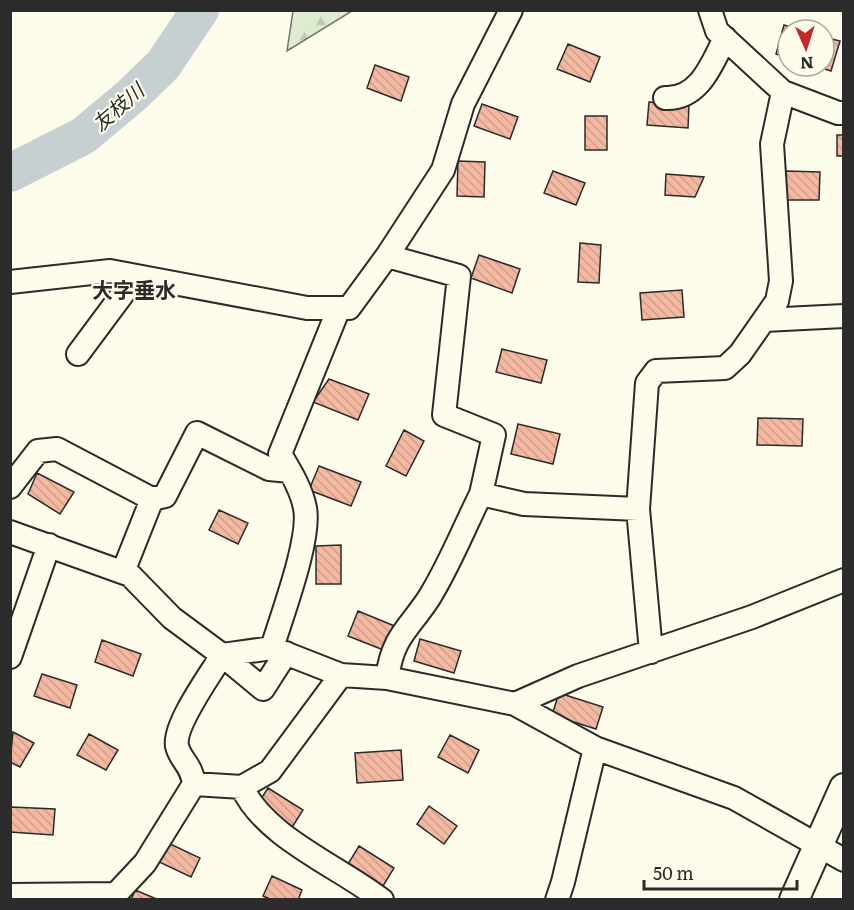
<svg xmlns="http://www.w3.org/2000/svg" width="854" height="910" viewBox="0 0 854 910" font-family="Literata,'Noto Sans JP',serif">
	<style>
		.forest { fill: url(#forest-firs); stroke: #74746e; stroke-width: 1.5 }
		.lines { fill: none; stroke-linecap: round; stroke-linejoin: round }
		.river { stroke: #c7d0d0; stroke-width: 38 }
		.building { fill: url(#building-back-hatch); stroke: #2b2b2b; stroke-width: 1.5 }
		.minor-casing { stroke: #2b2b2b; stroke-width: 26 }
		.major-casing { stroke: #2b2b2b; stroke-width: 32 }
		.minor { stroke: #fdfbea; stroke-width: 22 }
		.major { stroke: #fdfbea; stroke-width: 28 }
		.labels { text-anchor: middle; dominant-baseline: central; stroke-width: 4.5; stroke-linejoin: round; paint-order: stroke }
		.water-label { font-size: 20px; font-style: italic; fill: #2b2b2b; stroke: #fdfbea }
		.quarter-label { font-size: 21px; font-weight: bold; fill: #2b2b2b; stroke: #fdfbea }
	</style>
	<defs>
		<pattern id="forest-firs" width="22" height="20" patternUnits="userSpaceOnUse" patternTransform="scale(1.5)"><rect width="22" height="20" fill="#deebd1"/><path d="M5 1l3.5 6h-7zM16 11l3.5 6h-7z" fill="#bfcab4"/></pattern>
		<pattern id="building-back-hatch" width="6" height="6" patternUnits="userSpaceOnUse" patternTransform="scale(1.5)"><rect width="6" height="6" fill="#f2b8a0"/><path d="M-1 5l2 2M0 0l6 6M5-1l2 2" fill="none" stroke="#d09e8a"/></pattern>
	</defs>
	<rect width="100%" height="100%" fill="#fdfbea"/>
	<path class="forest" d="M293,11v-1l59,1 -65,40z"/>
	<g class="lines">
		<path class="river" d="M10,173l73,-37 49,-41 31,-30 37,-55"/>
	</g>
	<path class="building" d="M784,25l18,5h-14v28l-12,-4z
		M824,37l16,4 -9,30 -16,-5h9z
		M568,44l32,13 -10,25 -33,-13z
		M375,65l34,12 -8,24 -34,-13z
		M649,102l40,3 -1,23 -41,-3z
		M482,104l36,13 -8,22 -36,-13z
		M585,116h22v34h-22z
		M837,135h7v21h-7z
		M458,161l27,1 -1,35 -27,-1z
		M553,171l32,12 -9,22 -32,-12z
		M785,171l35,1 -1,28h-35z
		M666,174l38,3 -9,20 -30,-2z
		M580,243l21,2 -2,38 -21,-1z
		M479,255l41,14 -8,24 -41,-15z
		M682,290l2,27 -42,3 -2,-27z
		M502,349l45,11 -6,23 -45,-11z
		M329,379l40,15 -11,26 -45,-18z
		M758,418l45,1 -1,27 -45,-1z
		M518,424l42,10 -7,30 -42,-10z
		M404,430l20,11 -18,35 -20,-10z
		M319,466l42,16 -10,24 -42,-16z
		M37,473l37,19 -14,22 -32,-20z
		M219,510l29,13 -10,21 -29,-14z
		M341,545v39h-25v-38z
		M358,611l39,16 -11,24 -38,-15z
		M420,639l41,12 -7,22 -40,-12z
		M102,640l39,14 -8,22 -38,-14z
		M42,674l35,11 -7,23 -36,-12z
		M559,693l44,14 -7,22 -44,-14z
		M13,732l21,11 -14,24 -10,-5z
		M89,734l29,16 -12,20 -29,-15z
		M450,735l29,15 -11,23 -30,-16z
		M401,750l2,30 -46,3 -2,-30z
		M268,788l35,22 -12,19 -36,-21z
		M429,806l28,20 -13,18 -27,-20z
		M11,807l44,2 -2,26 -43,-3z
		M166,842l34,16 -9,19 -34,-16z
		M359,846l35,22 -11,18 -35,-22z
		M272,876l30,14 -4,10h-26l-9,-4z
		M135,890l24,10h-28z"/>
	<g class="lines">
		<g class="minor-casing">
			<path id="minor" d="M710,10l7,21 66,61 55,21h6
				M665,98c34,2 47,-34 60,-60
				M387,256l72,20 -15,139 50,20 -13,59
				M10,282l100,-11 197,37h42l38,-52 56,-86 20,-66 48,-94
				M764,320l80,-4
				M78,354l58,-78
				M10,487l28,-36 19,-2 95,50
				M10,532l120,43 42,43 50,37 50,-7 69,27 46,3 128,26 80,44 139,50 110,62
				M123,572l29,-73 13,-3 32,-63 72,36 21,2
				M272,648c10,-33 39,-109 33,-140 -4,-20 -15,-37 -25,-54l59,-146
				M651,652l-13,-143 9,-126 9,-12 69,-3 15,-14 37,-53 4,-20 -9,-137 11,-52
				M10,657l39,-112
				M387,678c6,-42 21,-48 42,-80 20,-32 35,-70 52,-104l43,10 114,5
				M515,704l63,-28 174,-59 92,-37
				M194,784c-2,-19 -14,-24 -17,-38 -4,-21 34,-72 45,-91l41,34 23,-36
				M242,787c22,50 98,80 140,113
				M10,895l106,-1 29,-31 49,-79 48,3 28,-16 71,-96
				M557,900l6,-18 32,-134"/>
		</g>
		<g class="major-casing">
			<path id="major" d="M794,900l50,-112"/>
		</g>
		<use href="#minor" class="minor"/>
		<use href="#major" class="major"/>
	</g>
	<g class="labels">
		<g class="water-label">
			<text transform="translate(117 106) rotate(-41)">友枝川</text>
		</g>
		<g class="quarter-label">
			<text x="134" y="288">大字垂水</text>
		</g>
	</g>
	<rect width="854" height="910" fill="none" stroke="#2b2b2b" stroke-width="24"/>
	<g transform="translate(806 48) rotate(177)"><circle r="28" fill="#fdfbea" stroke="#a9a89e" stroke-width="1.5"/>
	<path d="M0-4.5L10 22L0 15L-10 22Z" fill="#c62828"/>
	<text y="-9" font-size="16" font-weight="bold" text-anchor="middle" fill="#2b2b2b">N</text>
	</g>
	<path d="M644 880v9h153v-9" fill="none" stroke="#2b2b2b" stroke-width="3"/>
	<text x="653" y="880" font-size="18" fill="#2b2b2b" stroke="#fdfbea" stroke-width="4.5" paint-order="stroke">50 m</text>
</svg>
